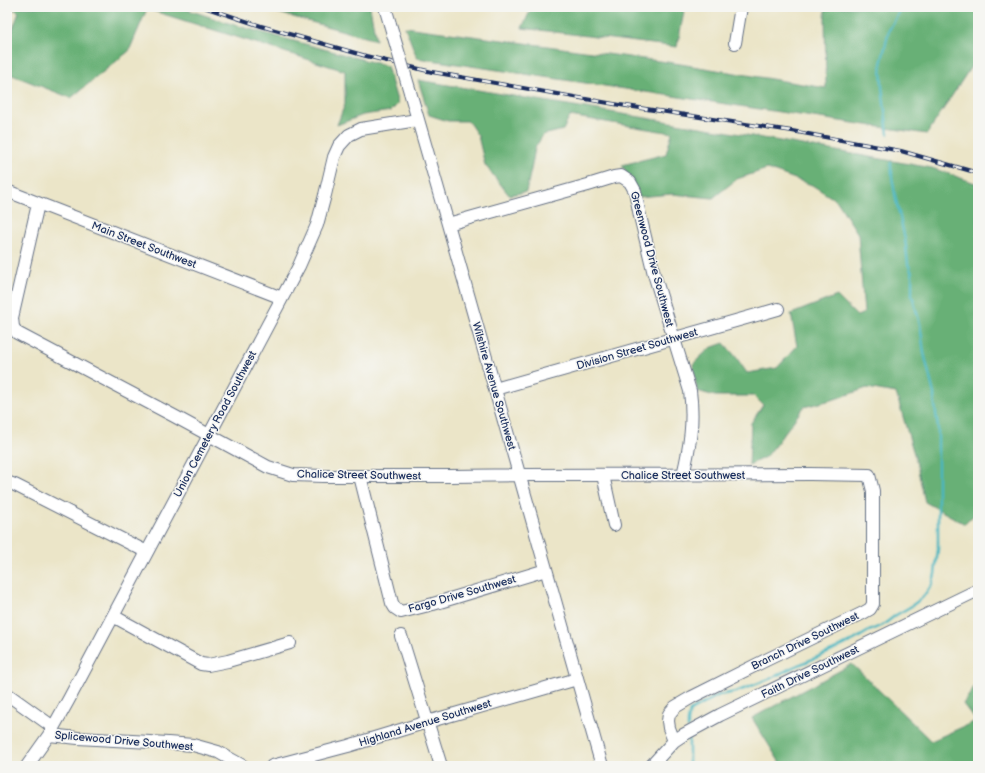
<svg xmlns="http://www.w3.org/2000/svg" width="985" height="773" viewBox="0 0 985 773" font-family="'Balsamiq Sans',sans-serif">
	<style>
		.forest { fill: #67b076; stroke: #41706a }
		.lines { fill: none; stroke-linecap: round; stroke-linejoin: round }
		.stream { stroke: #48b6c1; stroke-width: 2.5 }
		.minor-casing { stroke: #646f83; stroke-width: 14 }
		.minor { stroke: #fff; stroke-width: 12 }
		.rail-casing { stroke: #1b2f5e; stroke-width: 4 }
		.rail { stroke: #f6f6f2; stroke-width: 2.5; stroke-dasharray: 8; stroke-linecap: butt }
		.minor-bridge-casing { stroke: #646f83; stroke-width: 14; stroke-linecap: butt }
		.minor-bridge { stroke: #fff; stroke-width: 12 }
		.labels { text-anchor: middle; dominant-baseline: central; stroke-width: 3; stroke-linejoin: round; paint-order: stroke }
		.street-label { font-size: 11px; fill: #1b2f5e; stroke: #f6f6f2 }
	</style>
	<rect width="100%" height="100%" fill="#f6f6f2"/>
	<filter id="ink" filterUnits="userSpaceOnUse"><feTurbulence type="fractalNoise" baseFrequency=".025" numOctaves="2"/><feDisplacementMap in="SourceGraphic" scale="8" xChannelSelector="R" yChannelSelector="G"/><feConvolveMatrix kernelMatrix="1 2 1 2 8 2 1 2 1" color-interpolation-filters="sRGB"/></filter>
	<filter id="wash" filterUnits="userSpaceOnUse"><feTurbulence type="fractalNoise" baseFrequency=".012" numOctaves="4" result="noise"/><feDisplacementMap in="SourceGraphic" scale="16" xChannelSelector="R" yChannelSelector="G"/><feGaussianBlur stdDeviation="0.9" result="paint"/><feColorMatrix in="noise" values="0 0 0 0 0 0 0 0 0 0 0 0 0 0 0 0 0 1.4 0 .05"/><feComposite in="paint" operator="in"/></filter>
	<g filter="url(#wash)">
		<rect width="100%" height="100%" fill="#ebe5c8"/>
		<path class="forest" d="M9,7h170l59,19 149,40 11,38 -7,7 -28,4 -26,10 8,-21v-33l-198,-62 -18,42 -58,47 -64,-25v-28l12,-33z
			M257,7h113l6,33z
			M532,7h153l-8,40 -155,-19z
			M828,7h150v49l-51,78 -510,-76 -12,-31 269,36 152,25 -1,-77z
			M418,80l300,50 214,38 46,16v327l-13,13 -40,-22 -9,-41 -20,-68 -29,-5 -32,11 -31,8 -37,49 -18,9 2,-42 12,-18 -9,-9h-39l-18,-5 -4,-27 17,-16 14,-5 12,14 11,16 30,-5 20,-22 -6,-32 46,-18 20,20 7,-3 -6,-79 -21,-33 -25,-16 -45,-16 -30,10 -24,19 -41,-4 -33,3 -17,-32 44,-11 6,-21 -102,-17 -7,14 -20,5 -8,13 -3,17 -6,27 -17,3 -24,-30 -7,-29 -10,-15h-20l-19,-6z
			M852,664l79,77 45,-20 -13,-17 15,-23v85h-196l-30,-48z"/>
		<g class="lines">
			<path class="stream" d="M888,134l-6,-47 -1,-23 8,-34 13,-23
				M688,728v-7l2,-10 29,-16 17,-3 38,-15 15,-8 43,-18 22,-11 15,-9 14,-6 13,-10 14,-8 12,-9 10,-13 3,-11 3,-25v-121l-4,-30v-4l-10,-41 -4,-29 -8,-29v-22l-4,-9 -3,-25 -9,-39 -4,-23c1,-5 -2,-9 -1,-14
				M689,766v-29"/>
		</g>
	</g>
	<g filter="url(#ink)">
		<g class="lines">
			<g class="minor-casing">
				<path id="minor" d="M385,7l5,17
					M735,43l6,-36
					M410,92l38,132 154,542
					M7,191l275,107
					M38,204l-26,114 1,9 4,6 157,83 94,51 25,8 30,1h127l75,-1 285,-1 59,1 4,16v113l-3,5 -7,4 -99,48 -72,36 -17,10 -6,7 -1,7 1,7 5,13
					M448,224l140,-39 26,-8 7,-1 9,6 5,9 5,25 14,58 36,117c4,30 0,55 -7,84
					M495,389l283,-80
					M603,475l11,50
					M360,476l32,127 3,5 6,4 32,-8 113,-34
					M7,482l8,3 132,67
					M113,616l88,48 7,1 20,-4 62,-18
					M401,636l40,130
					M7,694l46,33
					M49,735l29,3 90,5 25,2 25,7 25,14
					M27,766l22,-31 20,-36 230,-433 18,-41 8,-30 9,-38 5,-11 10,-11 12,-6 56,-9
					M272,766l76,-20 79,-24 150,-43
					M651,766l23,-25 9,-6 37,-20 258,-125"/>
			</g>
			<use href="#minor" class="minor"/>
			<g class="rail-casing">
				<path id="rail" d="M204,7l57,19 105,30 66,16 188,33 172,26 109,20 77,22"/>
			</g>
			<use href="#rail" class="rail"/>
			<g class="minor-bridge-casing">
				<path id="minor-bridge" d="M390,24l20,68"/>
			</g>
			<use href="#minor-bridge" class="minor-bridge"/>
		</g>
	</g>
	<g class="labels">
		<g class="street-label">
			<text transform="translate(144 245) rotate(21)">Main Street Southwest</text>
			<text transform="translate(652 259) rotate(75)">Greenwood Drive Southwest</text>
			<text transform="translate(637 349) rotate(-16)">Division Street Southwest</text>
			<text transform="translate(494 386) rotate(74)">Wilshire Avenue Southwest</text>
			<text transform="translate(215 424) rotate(-62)">Union Cemetery Road Southwest</text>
			<text transform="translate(359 475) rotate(1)">Chalice Street Southwest</text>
			<text x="683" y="475">Chalice Street Southwest</text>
			<text transform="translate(462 594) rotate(-16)">Fargo Drive Southwest</text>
			<text transform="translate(805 641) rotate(-26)">Branch Drive Southwest</text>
			<text transform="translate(810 672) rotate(-26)">Faith Drive Southwest</text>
			<text transform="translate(425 723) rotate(-17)">Highland Avenue Southwest</text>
			<text transform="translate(124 741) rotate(5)">Splicewood Drive Southwest</text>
		</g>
	</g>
	<rect width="985" height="773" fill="none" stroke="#f6f6f2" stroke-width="24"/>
</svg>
